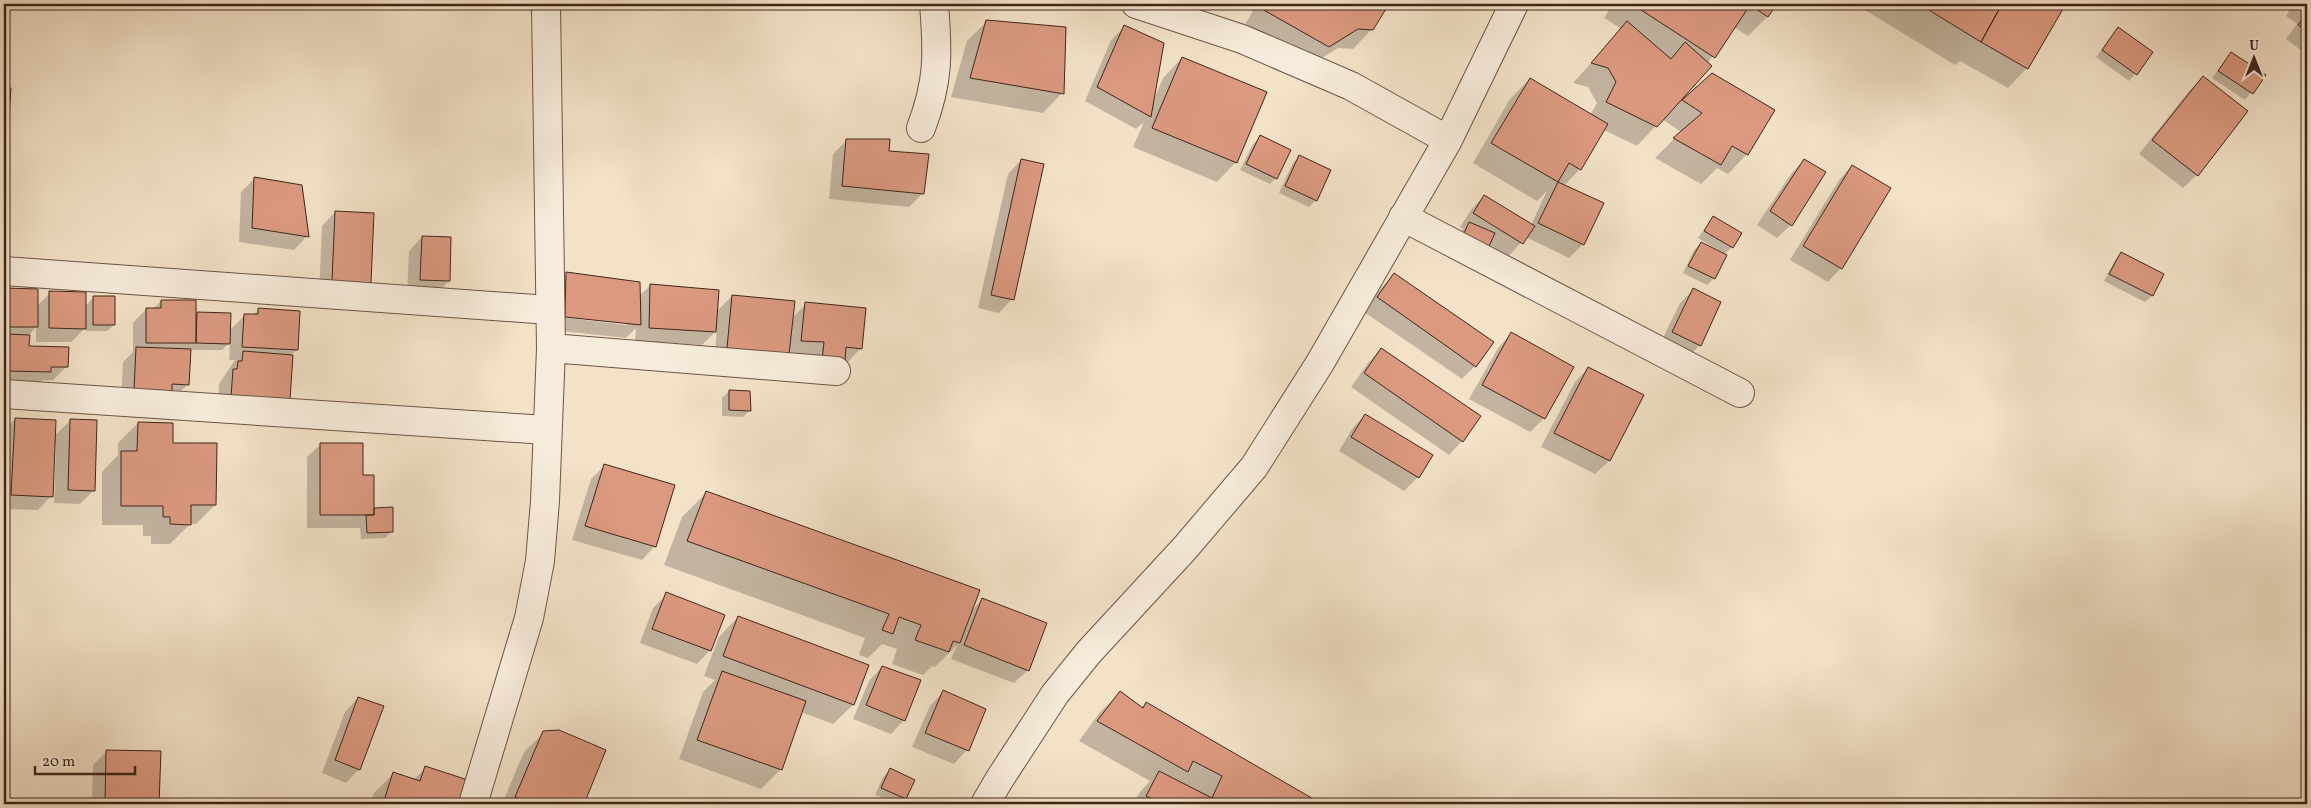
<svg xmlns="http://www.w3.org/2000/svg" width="2311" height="808" viewBox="0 0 2311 808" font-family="Vollkorn,serif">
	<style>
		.shadow { fill: #0003; fill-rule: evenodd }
		.building { fill: #db9980; stroke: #3f251a }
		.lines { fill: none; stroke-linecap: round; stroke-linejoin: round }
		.minor-casing { stroke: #6c5446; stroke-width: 30 }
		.minor { stroke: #f7ecdb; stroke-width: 28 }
	</style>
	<rect width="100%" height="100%" fill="#f3e2c8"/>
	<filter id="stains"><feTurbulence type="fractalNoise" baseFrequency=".004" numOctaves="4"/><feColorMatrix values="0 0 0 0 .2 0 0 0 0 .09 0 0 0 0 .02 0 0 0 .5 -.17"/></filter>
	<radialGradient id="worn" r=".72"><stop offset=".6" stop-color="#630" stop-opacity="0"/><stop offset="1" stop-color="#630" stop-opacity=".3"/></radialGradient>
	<path class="shadow" d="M1257,4h130l-15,25 -19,20 -15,-1 -29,18 -66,-38z
		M1613,4h163l-9,13 -19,19 -14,-9 -54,74 32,-26 35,79 -19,20 -11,-6 -16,16 -46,-26 26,-26 -19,-13 -25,27 -33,-16 -24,39 -16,17 19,58 -14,14 -43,-21 -18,20 -20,-13 -34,4 9,-19 -3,-2 11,-17 13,-14 47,29 16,-34 -10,10 -64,-38 37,-64 20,-20 60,36 7,-12 -9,-16 -15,-4 49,-54 -18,-11z
		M1855,4h201l5,5 -34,59 -19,20 -48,-27 -5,4z
		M2284,4h23v51l-21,-16 11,-15 -11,-8 5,-8z
		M987,21l75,72 -19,20 -92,-16 16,-56z
		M1124,27l30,72 9,-21 19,-20 54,104 -19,20 -84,-35 11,-25 -8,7 -51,-28 26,-61z
		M2118,28l34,25 -23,28 -33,-24z
		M2231,53l33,22 -19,25 -33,-22z
		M2203,77l-6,98 -14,13 -44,-34 50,-63z
		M4,87l6,2 -6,56z
		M1260,137l16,41 -6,6 -30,-14 13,-26z
		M847,140l40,13 36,40 -14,14 -80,-8 4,-45z
		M1299,157l17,43 -7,7 -30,-14 14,-30z
		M1021,160l-9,139 -13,14 -21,-5 30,-134z
		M1804,160l-13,65 -14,13 -20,-13 34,-51z
		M1852,166l-11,102 -13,14 -38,-22 49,-80z
		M254,179l53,57 -13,14 -55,-8 2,-50z
		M335,212l35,71 -13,13 -38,-1 3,-69z
		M1713,217l19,30 -7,7 -27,-16z
		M422,237l27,44 -14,14 -28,-1 2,-43z
		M1701,244l13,34 -7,7 -24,-12 11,-23z
		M2121,253l42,22 -11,21 -7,6 -41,-21 11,-21z
		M567,273l72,23 11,-10 66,26 16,-16 60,22 14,-14 55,44 -13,14 -134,-1 3,-31 -15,15 -67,-4 1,-13 -10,10 -74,-8 1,-43zM559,315l68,7v3l-68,-8z
		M1394,274l81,92 -13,13 -98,-67 17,-24z
		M4,289l33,1v16l13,-13 35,13 9,-9 20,28 -7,6h-21v-4l-15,15h-35v-15l-7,8 -1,12 38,20 -13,13h-11l-5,5h-33z
		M1693,290l7,55 -14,14 -27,-13 21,-43z
		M161,301l34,15 3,-2 32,16 15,-15h8l6,-6 38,41 -79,60 1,-26 16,-24h-6l1,-18 -8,8h-32l-2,34 -14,14 -53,5 2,-41 10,-10v-29l13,-14h7z
		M1511,334l33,84 -14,14 -61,-33 29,-51z
		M1381,349l81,92 -13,14 -98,-68 17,-24z
		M1588,368l54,27 -33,66 -14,13 -54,-27 34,-65z
		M729,391l21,19 -7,7 -21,-1v-18z
		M1365,415l53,62 -14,14 -65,-40 13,-22z
		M15,419l39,17 16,-15 24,69 -14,14 -26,-1 2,-57h-2l-3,50 -13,14 -34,-1v-79z
		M138,423l77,82 -19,19h-6l-20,20h-19v-8h-8v-11h-41v-53l16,-17v-12z
		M321,444l40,32 12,33 19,22 -7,7 -24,1 -1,-11h-53v-71z
		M605,465l50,81 -13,14 -70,-20 19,-61z
		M706,493l264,119 13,-13 45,71 -14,13 -63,-24 6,-14 -22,22 -3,-1 -9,9 -31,-11 5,-15 -15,-5 -14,14 -9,-3 6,-17 -201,-73 18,-48z
		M667,594l43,56 -13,14 -57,-21 13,-35z
		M738,617l130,49 -15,39 -20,19 -32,-12 -20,57 -20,20 -82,-30 24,-67 12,-12 -11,-4 15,-39z
		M882,667l22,53 -13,14 -38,-15 16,-38z
		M943,692l24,58 -13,14 -42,-17 18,-41z
		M1120,693l21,15 5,-4 174,100h-187l7,-12 10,-11 -71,-40 21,-29z
		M358,698l1,71 -13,14 -24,-10 23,-61z
		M544,733l61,17 -23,54h-80l22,-52z
		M107,751l53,2 -2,51h-66l1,-39z
		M426,768l36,36h-92l4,-11 19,-19 20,6z
		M890,770l23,11 -8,18 -6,5 -24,-9 8,-18z"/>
	<path class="building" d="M1265,4h124l-16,26 -15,-1 -29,18 -67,-38z
		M1632,4h145l-9,13 -18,-12 -35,53z
		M1919,4h83l-21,38z
		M2002,4h55l6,5 -35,60 -47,-27z
		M2307,13v18l-9,-6z
		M986,20l80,7 -2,67 -94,-16z
		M1627,21l44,38 14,-17 27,24 -55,61 -51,-25 10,-20 -8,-14 -17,-5z
		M1124,25l40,18 -13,74 -54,-30z
		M2118,27l35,25 -16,23 -35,-25z
		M2231,52l35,23 -13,19 -35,-23z
		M1182,57l85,35 -30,71 -85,-35z
		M1712,73l63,37 -27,45 -16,-9 -11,19 -48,-27 29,-25 -20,-13z
		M2203,76l45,35 -50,65 -46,-36z
		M1530,78l78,46 -27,46 -12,-7 -11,19 -67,-39z
		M4,86l7,2 -4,56h-3z
		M1260,135l31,15 -14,29 -31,-15z
		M846,139h44l-1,12 40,3 -5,40 -82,-8z
		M1299,155l32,15 -14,31 -32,-15z
		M1021,159l23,5 -30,136 -23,-5z
		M1804,159l22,13 -34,54 -22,-15z
		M1852,165l39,23 -49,81 -39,-23z
		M254,177l48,8 7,52 -57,-9z
		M1558,182l46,21 -20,42 -46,-22z
		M1484,195l51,31 -12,18 -50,-31z
		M335,211l39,2 -3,70 -39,-2z
		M1713,216l29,17 -9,15 -29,-17z
		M1469,222l26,11 -9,20 -26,-11z
		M422,236l29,1 -1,44 -30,-1z
		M1701,242l26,13 -12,24 -27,-13z
		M2121,252l43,22 -11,22 -44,-22z
		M566,272l74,10 1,43 -76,-8z
		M1394,273l100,69 -18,25 -99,-70z
		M650,284l69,6 -3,42 -67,-4z
		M4,288l34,1v38h-34z
		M1693,288l28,14 -20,44 -29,-14z
		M49,291l37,1v37l-37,-1z
		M732,295l63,6 -6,53 -62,-6z
		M93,296h22v29h-22z
		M161,300h35v43h-50v-35h15z
		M805,302l61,6 -4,41 -16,-2 -1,16 -23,-2 2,-19 -23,-1z
		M258,308l42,3 -2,39 -56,-3 2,-33h14z
		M197,312l34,1 -1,31 -34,-1z
		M1511,332l63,35 -29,52 -63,-34z
		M4,334l26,1 -1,11 40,1 -1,20h-17v5l-44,-1v7h-3z
		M136,347l55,2 -2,36 -17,-1v8l-38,-2z
		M1381,348l100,68 -18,26 -99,-69z
		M243,351l50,4 -3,45 -59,-3 2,-28h4l1,-8h4z
		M1588,367l56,28 -34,66 -56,-28z
		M729,390l21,1 1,20 -22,-1z
		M1365,414l68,41 -14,23 -68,-41z
		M15,418l41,2 -3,77 -42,-2z
		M70,419l27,1 -2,71 -27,-1z
		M138,422l35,1v20h44l-1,62h-25v20l-21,-1v-7h-7v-11h-42v-55h16z
		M320,443h43v32h11v40h-54z
		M604,464l71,21 -19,62 -71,-21z
		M706,491l274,99 -20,53 -7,-2 -4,11 -34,-12 6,-15 -22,-8 -6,17 -11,-4 7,-16 -202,-73z
		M393,507v25l-26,1 -1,-18h8v-7z
		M666,592l59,23 -14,36 -59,-22z
		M982,598l65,25 -18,48 -65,-26z
		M738,616l131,49 -15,40 -131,-49z
		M882,666l39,14 -16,41 -39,-16z
		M722,671l84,30 -24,69 -85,-30z
		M943,690l43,19 -17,42 -44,-18z
		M1120,691l23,17 3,-6 176,102h-158l-18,-8 13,-25 53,27 10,-22 -29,-15 -5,11 -91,-51z
		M358,697l26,9 -24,64 -25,-10z
		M559,730l47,20 -22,54h-51l-18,-7 28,-66z
		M106,750l55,1 -2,53h-54z
		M425,766l46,15 -8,23h-80l10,-32 27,9z
		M890,768l25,12 -9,19 -25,-11z"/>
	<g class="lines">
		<g class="minor-casing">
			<path id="minor" d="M1136,4l106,35 109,47 97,54
				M921,128c18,-47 17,-75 13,-124
				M1403,217l337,176
				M4,271l545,39
				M551,348l285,23
				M4,394l542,36
				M473,804l56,-186 11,-57 5,-60 6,-153 -5,-344
				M985,804l14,-24 56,-86 34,-42 96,-104 69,-81 66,-104 128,-223 66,-136"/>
		</g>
		<use href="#minor" class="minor"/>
	</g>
	<rect width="2311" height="808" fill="none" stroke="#f3e2c8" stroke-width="20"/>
	<rect x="5" y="5" width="2301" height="798" fill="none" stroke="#3f251a" stroke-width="2.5"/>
	<rect x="10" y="10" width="2291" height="788" fill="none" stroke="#3f251a"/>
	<g transform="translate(2254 58)" stroke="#f7ecdb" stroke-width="4" paint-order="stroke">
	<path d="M0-4L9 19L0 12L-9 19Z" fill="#3f251a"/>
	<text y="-8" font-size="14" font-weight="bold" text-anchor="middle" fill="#3f251a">U</text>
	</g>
	<path d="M35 766v8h100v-8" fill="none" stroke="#3f251a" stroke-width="2.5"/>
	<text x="42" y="766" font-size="15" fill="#3f251a" stroke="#f7ecdb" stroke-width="4" paint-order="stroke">20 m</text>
	<rect width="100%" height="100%" filter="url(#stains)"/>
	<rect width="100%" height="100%" fill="url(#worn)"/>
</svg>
